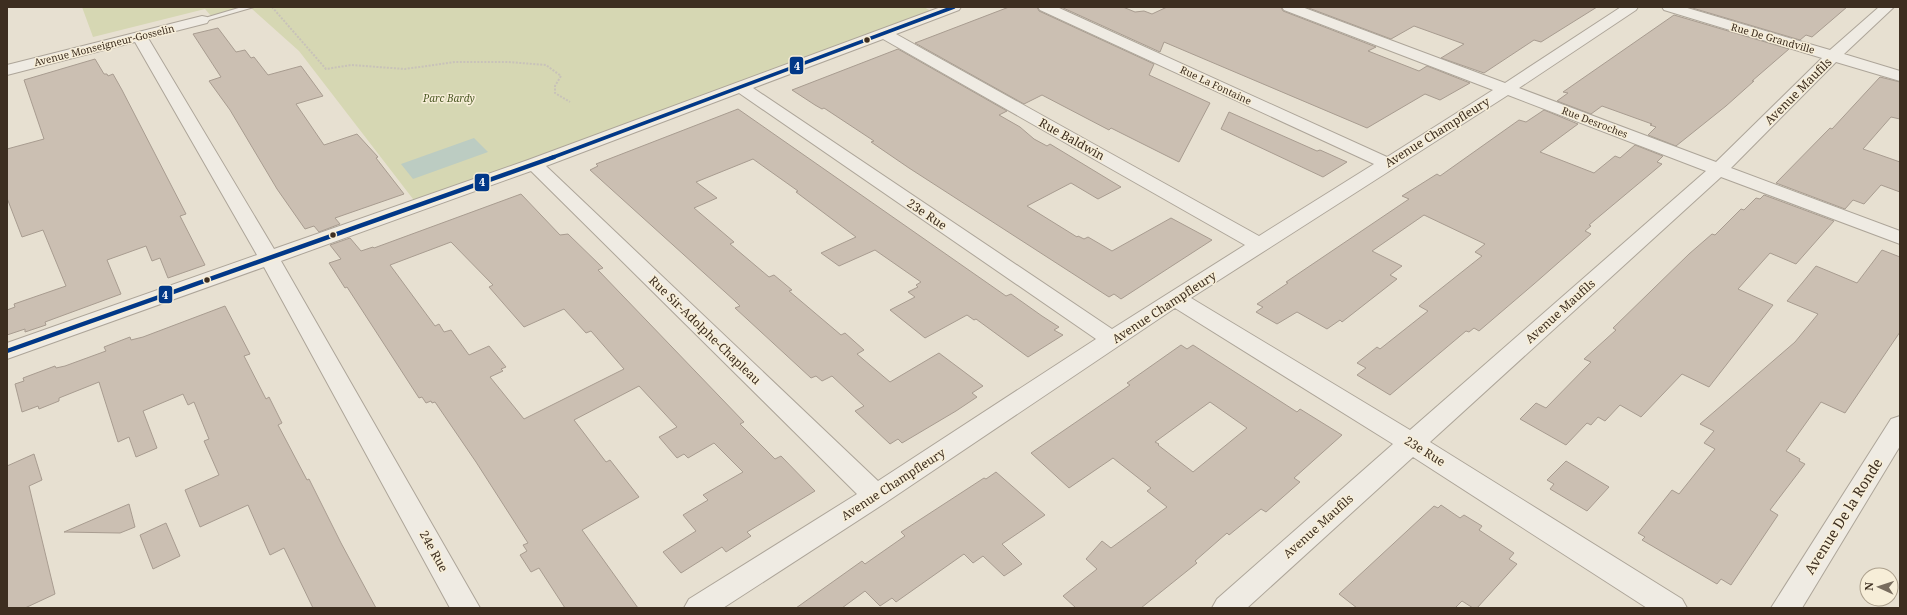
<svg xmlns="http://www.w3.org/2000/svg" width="1907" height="615" viewBox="0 0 1907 615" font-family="'Noto Serif',serif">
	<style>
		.green { fill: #d6d7b3 }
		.water { fill: #bcccc2 }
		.building { fill: #cbbfb2; stroke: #a89c90; fill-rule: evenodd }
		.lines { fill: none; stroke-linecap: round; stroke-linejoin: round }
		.service-casing { stroke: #ada599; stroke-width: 2 }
		.minor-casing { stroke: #ada599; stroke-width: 2 }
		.path { stroke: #c8c2b9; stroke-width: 2; stroke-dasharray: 2 1.5; stroke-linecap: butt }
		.service { fill: #efebe3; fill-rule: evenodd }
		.minor { fill: #efebe3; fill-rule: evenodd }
		.bus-1-far1-casing { stroke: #f7eed8; stroke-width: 5.5 }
		.bus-1-casing { stroke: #f7eed8; stroke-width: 8 }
		.bus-1-far1 { stroke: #013888; stroke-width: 3.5 }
		.bus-1 { stroke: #013888; stroke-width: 4.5 }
		.bus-dot { fill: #3d2e20; stroke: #f7eed8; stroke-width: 1.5 }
		.labels { text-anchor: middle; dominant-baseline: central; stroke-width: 3; stroke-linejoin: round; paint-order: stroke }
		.far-street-label { font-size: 10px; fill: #3d2e20; stroke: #f7eed8 }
		.far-park-label { font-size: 10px; font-style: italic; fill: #4d5a26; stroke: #f7eed8 }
		.street-label { font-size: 12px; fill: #3d2e20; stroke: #f7eed8 }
		.near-street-label { font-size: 14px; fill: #3d2e20; stroke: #f7eed8 }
		.line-badge { stroke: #f7eed8; stroke-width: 1.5 }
		.badge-label { font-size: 11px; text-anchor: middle; font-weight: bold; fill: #fff }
	</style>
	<rect width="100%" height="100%" fill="#e7e0d1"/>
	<path class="green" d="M82,7h842l12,7 -522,191 -1,-6 -114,-148 -48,-43 -39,9 -7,-8 -112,28z"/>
	<path class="water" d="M474,138l14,14 -75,27 -12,-15z"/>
	<path class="building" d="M1009,7h28l2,4 115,53 -5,11 61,28 -31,59 -68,-34 -2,2 -67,-35 -18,9 -109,-61z
		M1061,7h62l12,5 9,-1 8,3 15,-7h114l2,4 93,36 -8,4 51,20 8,-5 43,17 -30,17 -15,-6 -58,34 -203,-86 -4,10z
		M1306,7h291l-56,35 -7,-2 -50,33 -43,-15 23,-14 -50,-18 -23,13z
		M1689,7h158l-35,30 -6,-2 -6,5z
		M1674,15l115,34 -37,32h2l-28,25 -50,40 -28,-11 8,-8 -6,-2 2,-1 -50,-18 -11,8 -34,-13 11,-8 -5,-1z
		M218,28l18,24 9,-2 6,8 3,-1 14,18 33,-9 22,30 -27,8 28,41 33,-11 21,23 -2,1 28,36 -69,24 5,6 -21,8 -5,-6 -9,3 -28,-40 -47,-79 -21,-29 12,-4 -28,-43z
		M898,49l109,62 -8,4 21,12 14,12 13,7 3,-2 71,43 -23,12 -27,-16 -44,23 50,31 1,-1 6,3 4,-2 24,14 59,-33 41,22 -91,59 -7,-5 -5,3 -200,-129 -38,-26 3,-1 -50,-33 -2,1 -7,-4 -23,-15z
		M95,59l9,15h3l1,2 5,-2 9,16 64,124 -6,2 25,49 -37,13 -8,-20 -8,3 -6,-15 -39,14 14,34 -76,28 1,3 -21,7v-3l-18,6v-25l8,-3 -1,-3 52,-18 -23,-56 -21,7 -15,-39v-49l37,-10 -20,-59z
		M1880,77l20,5v37l-9,-2 -28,32 37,13v30l-19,-7 -17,19 -11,-4 -8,9 -69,-26 54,-55 2,1z
		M738,109l268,187 5,-2 31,22 17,11 -5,3 9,5 -35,22 -52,-38 -2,1 -7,-5 -42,23 -35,-28 25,-13 -7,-5 10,-5 -2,-2 5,-3 -46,-32 -36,16 -18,-13 35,-16 -60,-45 2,-1 -45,-32 -57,23 21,16 -23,10 40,34 -4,2 39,33 5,-2 18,15 -3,1 52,44 4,-2 19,17 -7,4 33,28 49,-29 44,33 -11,7 5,4 -21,14 -54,32 -4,-4 -8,5 -35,-33 9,-5 -32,-30 -10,5 -6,-5 -5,2 -76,-70 5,-2 -5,-5 -145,-131 8,-4 -2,-2z
		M1544,110l34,14 -38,28 54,21 21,-17 5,2 15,-13 28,11 -6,6 5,2 -73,61 2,1 -6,5 6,3 -57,50 -55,47 -5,-3 -5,4 -3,-1 -76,64 -33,-20 9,-7 -9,-5 20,-16 3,2 48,-38 -9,-5 63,-50 -7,-4 10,-8 -61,-29 -52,36 30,15 -12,9 7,4 -55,43 -2,-2 -13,9 -30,-17 -20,12 -21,-12 7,-5 -6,-3 31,-21 -2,-1 123,-83 -7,-3 35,-22 3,2 79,-56 7,2z
		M1229,112l88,39 3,-1 27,12 -24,15 -102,-48z
		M521,194l39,41 8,-1 35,34 -5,2 146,152 -4,2 35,35 6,-3 34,35 -68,41 4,4 -25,16 -4,-5 -41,26 -18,-21 33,-21 -13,-16 25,-15 -5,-5 40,-23 -29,-29 -26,15 -4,-4 -7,4 -18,-21 18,-10 -38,-41 -65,34 32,42 4,-2 29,37 -57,33 56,78h-73l-26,-40 -8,4 -11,-17 7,-4 -4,-6 5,-2 -52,-81 -41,-60 -3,1 -1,-2 -5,2 -4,-6 -3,1 -72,-111 -2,1 -16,-25 12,-4 -11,-14 20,-7 11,13 12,-4 1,1zM451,242l42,43 -4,2 35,40 40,-18 22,24 5,-2 33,38 -100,50 -34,-42 13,-6 -2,-2 5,-2 -17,-21 -20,9 -18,-25 -7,2 -5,-8 -4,2 -45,-61z
		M1764,195l70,26 -38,43 -26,-11 -32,36 35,16 -64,82 -27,-13 -41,43 -21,-12 -15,16 -7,-4 -7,8 -4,-2 -21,22 -46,-26 16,-16 10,5 45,-46 -7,-3 32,-29 -3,-2 76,-74 23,-20 3,1 26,-26 3,1 12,-12 4,1z
		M1882,250l18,7v75l-55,81 -24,-11 -35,49 14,8 -1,2 6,3 -35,46 8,5 -47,70 -10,-6 -4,5 -75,-44 3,-3 -7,-4 34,-43 7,4 36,-45 -11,-6 10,-12 -14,-7 95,-82 23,-28 -31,-13 16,-19 13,-16 41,17z
		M225,306l25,48 -6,2 22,43 3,-2 13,26 -4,2 29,55 2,-1 32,64 35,65h-63l-29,-60 -14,7 -22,-50 -48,22 -15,-37 34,-15 -15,-34 5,-2 -15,-37 -6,3 -5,-11 -40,17 14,37 -21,9 -7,-20 -11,5 -19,-60 -40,16v3l-20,8 -1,-3 -16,6 -7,-28 9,-3 -1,-3 32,-12 1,2 9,-2 41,-15 -2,-4 26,-10 1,3 12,-3z
		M1181,345l6,4 6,-4 104,67 3,-3 42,26 -48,43 6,4 -34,30 -5,-3 -32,26 -2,-2 -32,28 2,2 -56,45h-65l-13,-12 34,-27 -11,-10 16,-18 9,7 56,-41 -20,-16 4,-3 -38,-30 -44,30 -38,-35 99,-68 -3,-2zM1210,402l37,26 -54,44 -35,-27 1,-1 -4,-2z
		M34,454l8,26 -13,6 26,108 -30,14h-18v-142z
		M1566,461l43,26 -22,24 -37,-22 4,-5 -7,-4z
		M996,472l49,43 -43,29 20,20 -18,12 -21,-20 -10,7 -9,-9 -68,48 -4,-4 -12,8 -15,-15 -23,17h-46l66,-47 3,3 40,-28 -4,-4 83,-54 2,1z
		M129,504l6,23 -15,6 -56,-1z
		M1441,505l19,13 4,-3 18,11 -3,4 35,23 -5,6 8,5 -40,44h-4l-11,-7 -7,7h-98l-18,-14 95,-88 4,2z
		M166,523l14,33 -27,13 -13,-34z"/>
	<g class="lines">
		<g class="service-casing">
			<path id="service" d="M242,7h12l-52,15 -4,-2z"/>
		</g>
		<g class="minor-casing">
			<path id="minor" d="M941,7h20l-2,3 -63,24 363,202 115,-72 -334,-154 -2,-3h19l330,150 106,-67 -209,-80 -2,-3h20l203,76 116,-76h17l-2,3 -117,78 197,74 106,-104 -158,-48 -2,-3h22l146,43 49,-43h15l-50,47 56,17v10l-64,-19 -105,106 169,63v13l-179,-67 -291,265 252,157 5,9h-40l-234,-151 -166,151h-35l5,-9 176,-155 -218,-136 -290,195 -162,105h-39l5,-9 168,-105 -326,-323 -250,90 199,347h-30l-186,-341 -257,92v-16l250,-88 -122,-213 -128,33v-10l195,-49 5,1 2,3 -2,3 -59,15 126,211 254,-89zM883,39l362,206 -133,84 -359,-241zM739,93l357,246 -218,142 -332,-315zM1508,95l198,76 -296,259 -219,-132z
				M1900,416v30l-98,162h-31l120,-189z"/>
		</g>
		<path class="path" d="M272,7l54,62 25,-4 54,4 50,-7h53l38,3 15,11 -6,10v7l15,9"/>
		<use href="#service" class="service"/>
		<use href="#minor" class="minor"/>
		<g class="bus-1-far1-casing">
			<path id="bus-1-far1" d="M551,158l403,-151"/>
		</g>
		<g class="bus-1-casing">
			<path id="bus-1" d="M7,351l547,-194"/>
		</g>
		<use href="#bus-1-far1" class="bus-1-far1"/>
		<use href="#bus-1" class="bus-1"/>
	</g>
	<g class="bus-dot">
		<circle cx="867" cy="40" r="3.5"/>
		<circle cx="333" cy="235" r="3.5"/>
		<circle cx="207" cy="280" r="3.5"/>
	</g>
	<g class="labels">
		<g class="far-street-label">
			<text transform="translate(1773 38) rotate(16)">Rue De Grandville</text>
			<text transform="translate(104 45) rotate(-14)">Avenue Monseigneur-Gosselin</text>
			<text transform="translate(1216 85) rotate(25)">Rue La Fontaine</text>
			<text transform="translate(1595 122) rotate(21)">Rue Desroches</text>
		</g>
		<g class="far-park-label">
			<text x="449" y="98">Parc Bardy</text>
		</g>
		<g class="street-label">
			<text transform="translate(1798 91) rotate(-45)">Avenue Maufils</text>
			<text transform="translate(1437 132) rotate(-32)">Avenue Champfleury</text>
			<text transform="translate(1072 139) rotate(29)">Rue Baldwin</text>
			<text transform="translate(927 214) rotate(34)">23e Rue</text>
			<text transform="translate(1164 307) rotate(-33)">Avenue Champfleury</text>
			<text transform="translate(1560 311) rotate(-42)">Avenue Maufils</text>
			<text transform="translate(705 330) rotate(44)">Rue Sir-Adolphe-Chapleau</text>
			<text transform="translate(1425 451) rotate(32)">23e Rue</text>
			<text transform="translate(893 484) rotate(-33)">Avenue Champfleury</text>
			<text transform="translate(1318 526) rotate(-42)">Avenue Maufils</text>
			<text transform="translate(434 551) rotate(61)">24e Rue</text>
		</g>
		<g class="near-street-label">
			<text transform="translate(1843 516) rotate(-58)">Avenue De la Ronde</text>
		</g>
	</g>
	<g class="line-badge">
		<rect x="789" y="56" width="15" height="19" rx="4" fill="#013888"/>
		<rect x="474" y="173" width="16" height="19" rx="4" fill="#013888"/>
		<rect x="158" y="285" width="15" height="19" rx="4" fill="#013888"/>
	</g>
	<g class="badge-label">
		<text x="797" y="70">4</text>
		<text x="482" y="186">4</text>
		<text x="165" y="299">4</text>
	</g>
	<rect width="1907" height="615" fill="none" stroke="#3d2e20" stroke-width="16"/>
	<g transform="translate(1879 587) rotate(273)"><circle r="19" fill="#f7eed8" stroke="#ada18e"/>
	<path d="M0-3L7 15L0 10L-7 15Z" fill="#786c5e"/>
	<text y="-6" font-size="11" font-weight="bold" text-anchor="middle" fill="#3d2e20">N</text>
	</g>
</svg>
